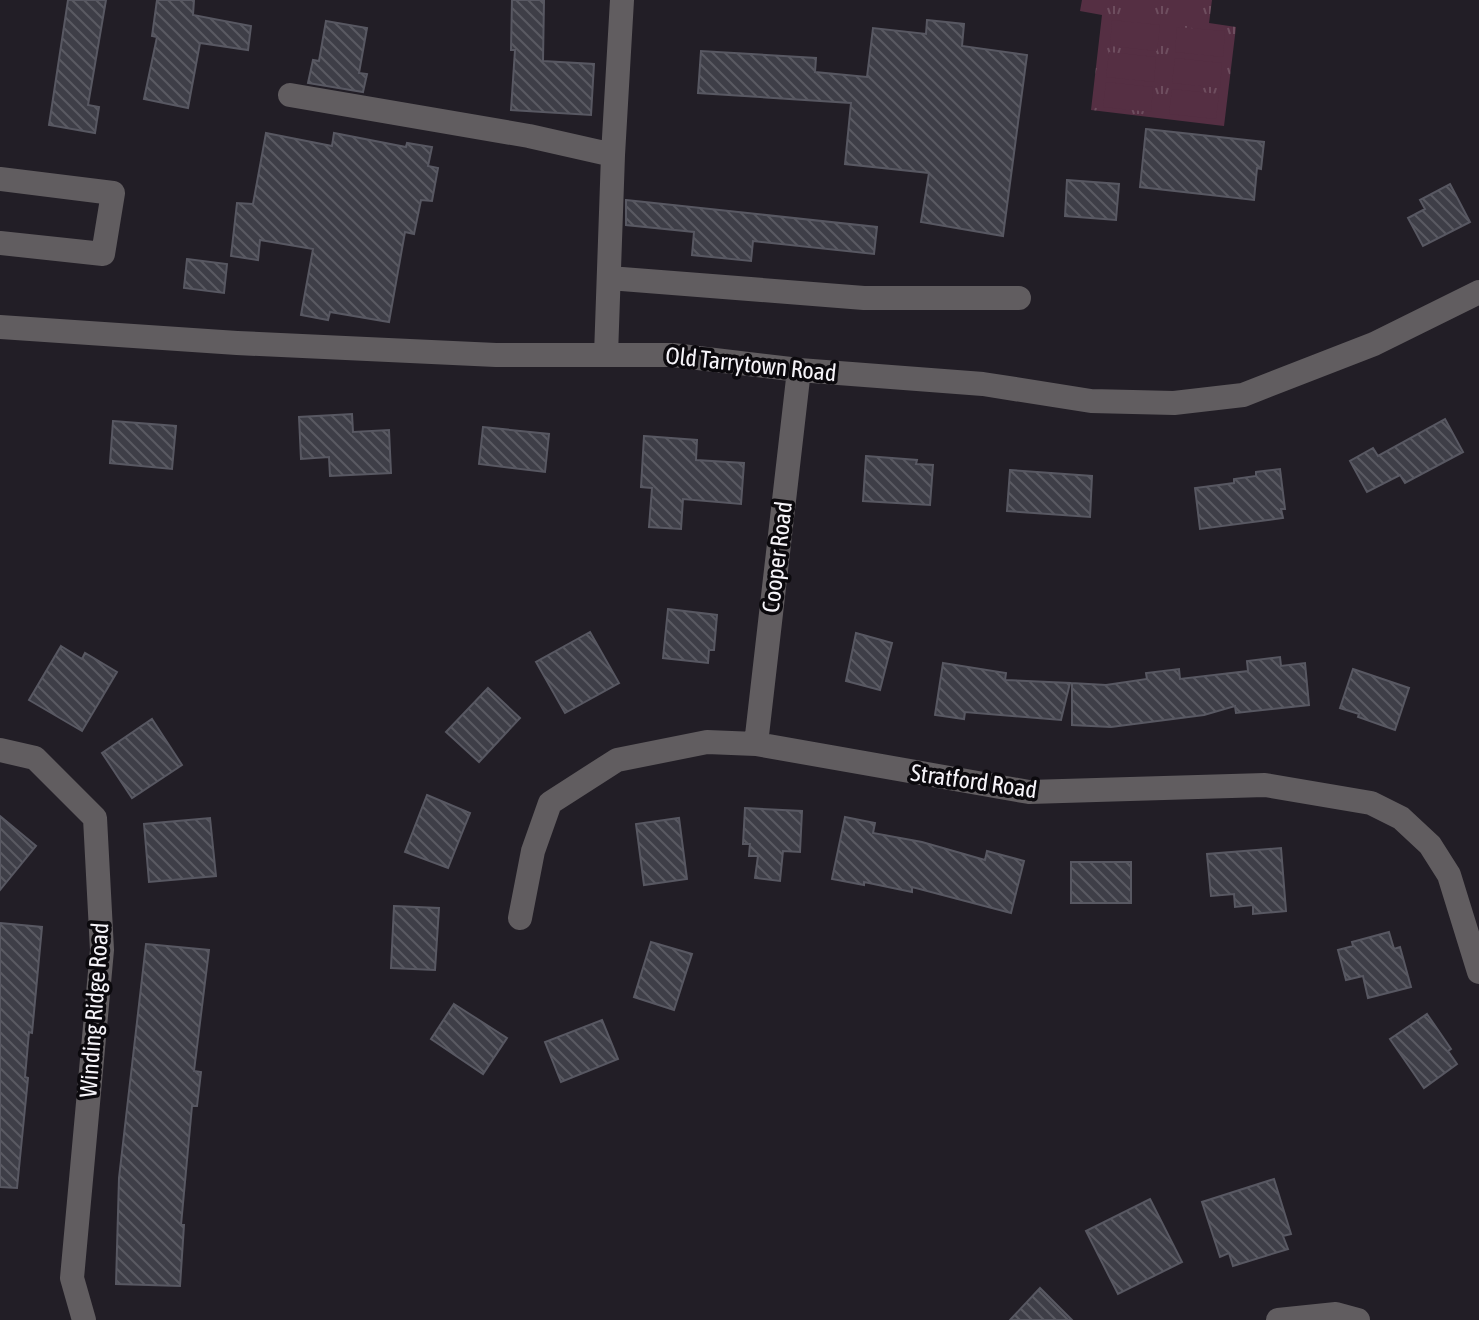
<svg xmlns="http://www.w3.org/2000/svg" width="1479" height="1320" viewBox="0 0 1479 1320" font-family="'Asap Condensed',sans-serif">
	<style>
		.park { fill: url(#park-tufts) }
		.garden { fill: #552f43 }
		.building { fill: url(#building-back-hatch); stroke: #585862; stroke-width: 2 }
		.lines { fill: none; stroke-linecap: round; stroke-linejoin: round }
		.minor { stroke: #615d60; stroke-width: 24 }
		.labels { text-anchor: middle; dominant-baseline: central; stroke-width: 7; stroke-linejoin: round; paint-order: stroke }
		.street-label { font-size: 24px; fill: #f6f4f9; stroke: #0b090d }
	</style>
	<defs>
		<pattern id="park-tufts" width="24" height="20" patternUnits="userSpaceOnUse" patternTransform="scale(2)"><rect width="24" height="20" fill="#552f43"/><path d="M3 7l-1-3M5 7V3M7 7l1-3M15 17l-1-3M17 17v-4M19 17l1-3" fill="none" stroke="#6e4e5f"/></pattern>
		<pattern id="building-back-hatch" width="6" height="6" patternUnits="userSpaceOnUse" patternTransform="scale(2)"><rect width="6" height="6" fill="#3e3e47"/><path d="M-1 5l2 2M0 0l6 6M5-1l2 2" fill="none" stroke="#5a5a62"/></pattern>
	</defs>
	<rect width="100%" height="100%" fill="#221e26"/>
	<path class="park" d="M1082,0h130l-3,23 27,4 -12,99 -133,-16 11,-95 -22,-4z"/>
	<path class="garden" d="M1112,20l48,5 -3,26 -47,-5z
		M1177,27l48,4 -2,26 -48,-5z
		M1109,52l47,5 -2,25 -48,-5z
		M1175,58l47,5 -2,25 -48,-5z
		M1106,82l47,5 -2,25 -48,-5z
		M1172,89l47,5 -3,25 -47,-5z"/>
	<path class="building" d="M68,0h38l-18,105 11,2 -4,26 -46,-8z
		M157,0h37l-1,15 58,11 -3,24 -48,-7 -12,65 -44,-9 13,-62 -5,-1z
		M512,0h32l-1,61 51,3 -3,51 -80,-5 4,-60h-4z
		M927,20l37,4 -2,22 65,9 -24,181 -82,-14 8,-49 -84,-9 6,-61 -153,-10 3,-42 115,7 -1,14 52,5 6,-49 53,6z
		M326,21l41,7 -8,45 8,1 -4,18 -55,-9 5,-23 6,1z
		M1146,129l118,13 -3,27 -4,-1 -3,32 -114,-13z
		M266,133l66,13 2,-13 72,14 1,-4 25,4 -4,19 10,2 -6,33 -11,-1 -7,34 -9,-2 -16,90 -59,-10 -2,8 -27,-5 12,-66 -53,-9 -2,20 -27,-4 6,-53 16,1z
		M1067,180l52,4 -3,36 -51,-4z
		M1450,184l20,38 -47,24 -15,-28 17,-9 -5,-9z
		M626,200l251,27 -3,27 -121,-13 -2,20 -59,-6 2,-23 -68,-7z
		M187,259l40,5 -3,29 -40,-5z
		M352,414l1,18 36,-2 2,43 -61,3 -1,-19 -28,2 -2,-42z
		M1445,419l18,33 -58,31 -5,-8 -33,17 -17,-31 23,-13 5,8z
		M113,421l63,5 -4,43 -62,-6z
		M483,427l66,7 -4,38 -66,-8z
		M644,436l53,4 -1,20 48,3 -3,41 -58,-5 -2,30 -32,-2 3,-39 -11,-1z
		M866,456l51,4 -1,4 17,1 -3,40 -67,-4z
		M1280,469l5,40h-4l2,9 -83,11 -5,-41 39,-5v-4l22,-3v-4z
		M1010,470l82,6 -2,41 -83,-6z
		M668,609l49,6 -3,35h-5l-1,13 -45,-5z
		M590,632l29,51 -54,30 -29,-51z
		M856,633l36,10 -12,47 -34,-9z
		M61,646l21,13 3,-6 32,19 -35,59 -53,-31z
		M1280,657l1,9 24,-3 4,42 -73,8 -1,-7 -31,9 -93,12 -39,-2v-42l34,2 41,-6 -1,-6 33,-4 1,10 68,-8 -1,-10z
		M943,663l63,10 -1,7 65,3 -9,37 -96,-8 -1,7 -29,-4z
		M1353,669l56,19 -14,42 -37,-13 1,-3 -19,-6z
		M488,688l32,30 -41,44 -33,-30z
		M152,719l30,46 -50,33 -30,-45z
		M427,795l43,18 -22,55 -43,-16z
		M745,808l57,3 -2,41 -17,-1 -3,30 -25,-3 3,-22h-9l1,-12h-7z
		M0,816l36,30 -36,44z
		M845,817l30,6 -2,10 49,9 63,18 2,-9 37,10 -13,52 -99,-26v5l-48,-10v3l-32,-6z
		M210,818l6,58 -67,6 -5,-58z
		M679,818l8,61 -43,6 -8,-61z
		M1281,848l5,63 -33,3v-9l-18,2 -1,-13 -23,2 -4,-42z
		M1071,862h60v41h-60z
		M394,906l45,2 -4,62 -44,-2z
		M0,923l42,4 -10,106 -3,-1 -4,45 3,1 -11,110 -17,-1z
		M1389,932l5,17 6,-2 11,40 -43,11 -5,-22 -17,4 -8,-30 15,-4 -1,-4z
		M651,942l41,12 -18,56 -40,-13z
		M146,944l63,6 -15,121 7,1 -4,34h-5l-11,119h3l-4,61 -64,-2 3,-106z
		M454,1004l53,34 -24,36 -52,-35z
		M1427,1014l24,35 -3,2 9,13 -33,24 -34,-49z
		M602,1020l16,39 -57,23 -16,-40z
		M1274,1179l17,55 -8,2 5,13 -55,17 -4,-13 -9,4 -18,-55z
		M1150,1199l32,63 -64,32 -32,-63z
		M1040,1288l32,32h-62z"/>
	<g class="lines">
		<path class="minor" d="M290,95l239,41 84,19 -7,200
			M613,155l9,-155
			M0,179l113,14 -10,61 -103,-11
			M609,278l255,20h155
			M0,327l237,16 259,12h177l126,15 184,14 108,17 83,2 69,-8 131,-51 105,-52
			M756,744l43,-374
			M0,750l35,8 60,60 7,132 -30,328 12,42
			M520,918l13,-67 17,-48 67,-43 90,-18 49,2 273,48 236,-7 106,18 30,15 29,27 19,30 30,97
			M1278,1320l58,-6 22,6"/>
	</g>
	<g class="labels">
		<g class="street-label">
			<text transform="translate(751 364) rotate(6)">Old Tarrytown Road</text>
			<text transform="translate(777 557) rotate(-83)">Cooper Road</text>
			<text transform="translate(974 781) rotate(8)">Stratford Road</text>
			<text transform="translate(94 1010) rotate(-86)">Winding Ridge Road</text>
		</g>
	</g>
</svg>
